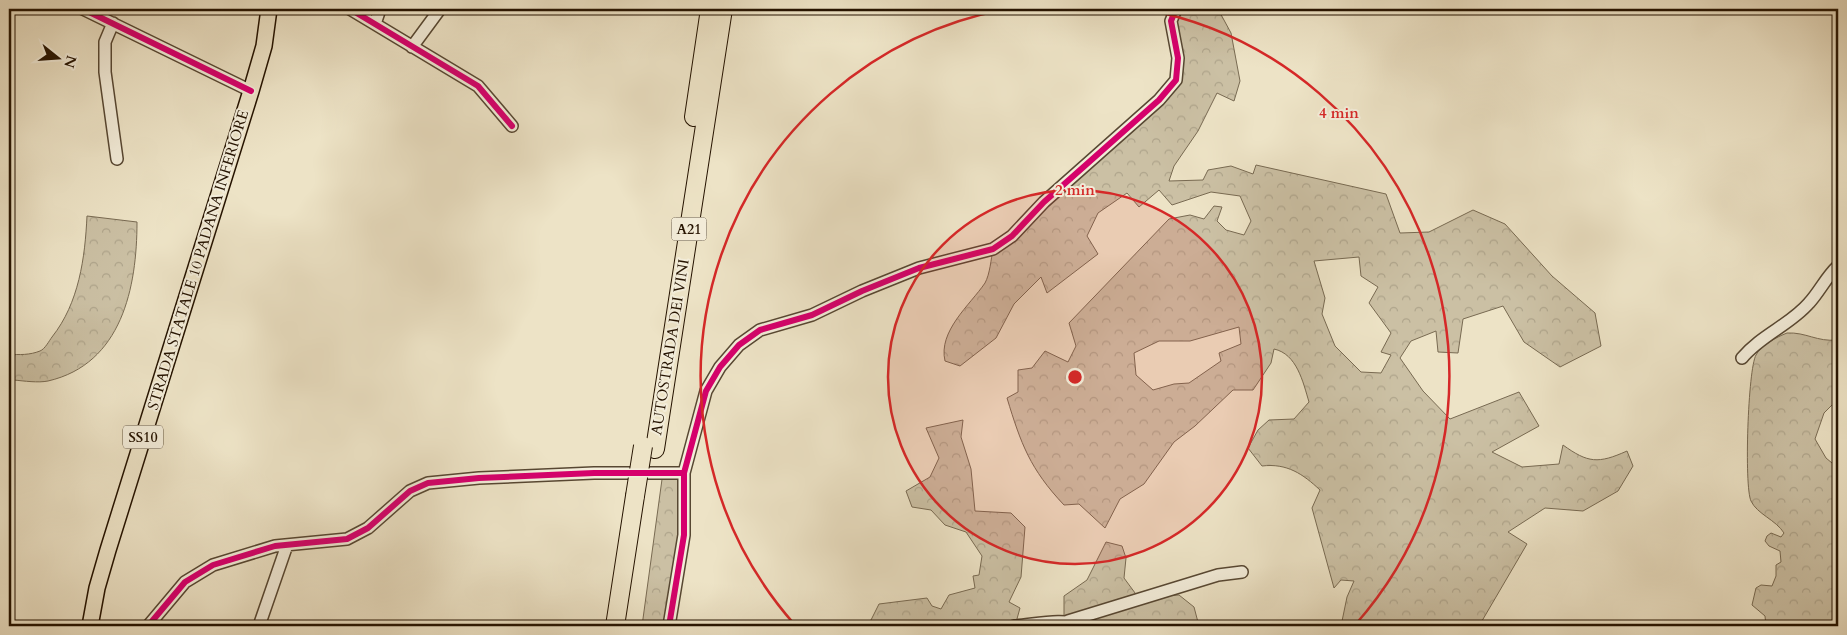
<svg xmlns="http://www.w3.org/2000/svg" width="1847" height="635" viewBox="0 0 1847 635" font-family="Cardo,serif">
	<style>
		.forest { fill: url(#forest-crowns); stroke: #786a52; fill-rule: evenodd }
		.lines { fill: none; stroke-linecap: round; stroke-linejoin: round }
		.minor-casing { stroke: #574732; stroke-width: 14 }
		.major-casing { stroke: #251300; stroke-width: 18 }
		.highway-casing { stroke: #251300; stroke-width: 20 }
		.minor { stroke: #f3edda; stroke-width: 11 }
		.major { stroke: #ede3c6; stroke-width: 15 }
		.highway { stroke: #ede3c6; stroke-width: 18 }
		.highway-bridge-casing { stroke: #251300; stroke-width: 20; stroke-linecap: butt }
		.highway-bridge { stroke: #ede3c6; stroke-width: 18 }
		.cycleway-casing { stroke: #f3edda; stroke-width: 9 }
		.cycleway { stroke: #d6006c; stroke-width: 6 }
		.ring { fill: none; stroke: #d62828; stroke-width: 2.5 }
		.labels { text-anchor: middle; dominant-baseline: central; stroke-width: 4; stroke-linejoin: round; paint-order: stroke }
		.shield { fill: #f3edda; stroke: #635441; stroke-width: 1 }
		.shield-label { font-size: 14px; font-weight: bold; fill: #251300 }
		.street-label { font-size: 15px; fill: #251300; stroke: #f3edda }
		.centre { fill: #d62828; stroke: #f3edda; stroke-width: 2.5 }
		.ring-label { font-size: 15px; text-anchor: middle; font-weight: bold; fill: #d62828; stroke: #f3edda; stroke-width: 4; stroke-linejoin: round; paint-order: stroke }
	</style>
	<defs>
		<pattern id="forest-crowns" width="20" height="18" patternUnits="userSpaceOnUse" patternTransform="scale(1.25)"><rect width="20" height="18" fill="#cbc0a4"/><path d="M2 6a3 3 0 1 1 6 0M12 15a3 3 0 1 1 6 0" fill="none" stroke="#aea48b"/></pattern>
	</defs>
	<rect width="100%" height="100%" fill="#ede3c6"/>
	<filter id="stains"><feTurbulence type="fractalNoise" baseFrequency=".004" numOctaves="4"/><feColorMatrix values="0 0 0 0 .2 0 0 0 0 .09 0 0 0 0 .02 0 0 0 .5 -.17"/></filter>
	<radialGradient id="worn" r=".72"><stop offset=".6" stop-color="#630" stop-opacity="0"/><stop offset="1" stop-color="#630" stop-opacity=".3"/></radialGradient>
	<path class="forest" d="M1176,9h42l13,24 9,48 -6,20 -17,-8 -19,38 -24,35 -5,15 34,-1 5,-10 23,-4 22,8 3,-9 130,29 14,39 29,-1 44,-22 32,14 47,52 43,37 6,33 -41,21 -36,-25 -21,-36 -40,13 -5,34 -20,-1 -2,-21 -25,10 -11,17 23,33 27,28 69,-27 20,34 -47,26 30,15 37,-3 4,-19c25,18 35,19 64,6l6,15 -15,25 -35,20 -38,-3 -37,24 19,12 -48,82h-138l6,-29 7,-16 -13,-1 -7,8 -22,-80 8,-18c-17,-16 -33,-27 -58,-24l-14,-18 10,-18 11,-10 25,-1 15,-17c-6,-20 -12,-48 -35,-53l-3,14 -18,27h-20l-38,36 -21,16 -30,42 -24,15 -15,29 -26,-24 -15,1c-34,-36 -43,-61 -57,-107l11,-6v-22l14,-2 13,-17 23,11 8,-16 -7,-23 100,-104 21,-4 14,4 10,-13 8,1 -5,14 9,9 18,5 7,-14 -11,-25 -29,-4 -39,13 -13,-15 -20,17 -12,-14 -29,20 -11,23 11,18 -51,39 -6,-16 -27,27 -18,34 -36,28 -15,-5c-7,-30 25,-56 40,-78 5,-9 6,-24 8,-34l183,-168zM1359,257l2,19 17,11 -9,16 22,30 -10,19 10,3 -10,18 -20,-1 -26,-26 -13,-32 3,-16 -11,-37zM1239,327l2,17 -22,9 2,8 -32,22 -15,1 -21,6 -17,-15 -2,-22 25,-12h31z
		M87,216l50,6c0,65 -15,142 -89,159 -10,2 -24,0 -34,-1l-5,-9v-17c10,1 21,1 31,-3 5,-2 9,-10 12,-14 27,-34 33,-79 35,-121z
		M1787,333c19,-1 30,9 50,7l1,-5v64l-14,14 -9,26 11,19 12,10v158h-72l-1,-10 -13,-11 4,-17 5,-3 11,1 4,-10v-11l5,-3 -1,-11 -11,-5 -4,-5 2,-5 4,-3 10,4 3,-4c-8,-13 -27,-19 -33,-32 -7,-15 -3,-132 5,-146 5,-10 21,-18 31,-22z
		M963,420l-2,17 10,32 4,42 36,2 14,14 -4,50 -12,25 11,6 -5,18h-153l9,-6 8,-16 48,-6 5,8 9,3 8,-14 26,-7 -2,-12 6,-1 3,-19 -16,-24 -21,-7 -14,-15 -19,-3 -6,-16 24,-14 9,-19 -13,-30z
		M663,472l21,1v62l-15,91h-27z
		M1106,542l16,4 4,12 -2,20 14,19 41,-2 15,12 5,19h-118l-17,-6v-24l23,-16z"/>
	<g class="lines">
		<g class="minor-casing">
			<path id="minor" d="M83,9l168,82
				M350,9l128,77 34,40
				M113,23l-8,19v30l12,87
				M375,24l5,-15
				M412,47l28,-38
				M1742,358c19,-23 48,-33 67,-55 11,-12 17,-26 29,-37
				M1068,621l150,-46 24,-3
				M148,626l37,-44 28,-17 62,-19 72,-7 21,-11 42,-37 18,-8 51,-5 115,-5h90
				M259,626l28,-81
				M669,626l15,-91v-62l22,-82 14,-24 19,-22 21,-15 52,-15 50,-24 57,-23 74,-19 19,-13 32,-34 115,-102 17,-20 2,-22 -7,-37 5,-12
				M1014,626c18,-1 52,-9 66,0"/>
		</g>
		<g class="major-casing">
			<path id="major" d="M90,626l7,-38 11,-38 143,-459 13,-45 5,-37"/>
		</g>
		<g class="highway-casing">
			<path id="highway" d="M694,117l16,-108
				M655,449l68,-440
				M615,626l20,-130"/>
		</g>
		<use href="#minor" class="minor"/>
		<use href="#major" class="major"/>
		<use href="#highway" class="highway"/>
		<g class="highway-bridge-casing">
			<path id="highway-bridge" d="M635,496l8,-50"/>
		</g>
		<use href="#highway-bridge" class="highway-bridge"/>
		<g class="cycleway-casing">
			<path id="cycleway" d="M83,9l168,82
				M350,9l128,77 34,40
				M148,626l37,-44 28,-17 62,-19 72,-7 21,-11 42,-37 18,-8 51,-5 115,-5h90
				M669,626l15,-91v-62l22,-82 14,-24 19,-22 21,-15 52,-15 50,-24 57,-23 74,-19 19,-13 32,-34 115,-102 17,-20 2,-22 -7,-37 5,-12"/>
		</g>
		<use href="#cycleway" class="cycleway"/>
	</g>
	<circle cx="1075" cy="377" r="187" fill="#d62828" fill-opacity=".12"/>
	<g class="ring">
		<circle cx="1075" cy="377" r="187"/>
		<path d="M795 625A374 374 0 0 1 1007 9M1143 9A374 374 0 0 1 1355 625"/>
	</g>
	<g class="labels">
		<g class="shield">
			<rect x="671.5" y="217.5" width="35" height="23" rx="4"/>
			<rect x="123" y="425.5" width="40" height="23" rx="4"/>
		</g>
		<g class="shield-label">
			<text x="689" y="229">A21</text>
			<text x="143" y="437">SS10</text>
		</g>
		<g class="street-label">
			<text transform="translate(198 260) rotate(-73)">STRADA STATALE 10 PADANA INFERIORE</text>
			<text transform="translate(670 347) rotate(-81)">AUTOSTRADA DEI VINI</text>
		</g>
	</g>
	<circle cx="1075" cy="377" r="8" class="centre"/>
	<g class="ring-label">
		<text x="1339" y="118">4 min</text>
		<text x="1075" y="195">2 min</text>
	</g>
	<rect width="1847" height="635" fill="none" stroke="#ede3c6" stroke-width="30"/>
	<rect x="10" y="10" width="1827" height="615" fill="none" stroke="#251300" stroke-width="2.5"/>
	<rect x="15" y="15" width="1817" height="605" fill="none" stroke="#251300"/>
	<g transform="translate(58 58) rotate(107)" stroke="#f3edda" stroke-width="4" paint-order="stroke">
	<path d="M0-4L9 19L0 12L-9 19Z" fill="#251300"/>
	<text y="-8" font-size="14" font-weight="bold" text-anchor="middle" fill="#251300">N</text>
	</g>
	<rect width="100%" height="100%" filter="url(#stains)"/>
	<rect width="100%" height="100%" fill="url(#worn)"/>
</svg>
